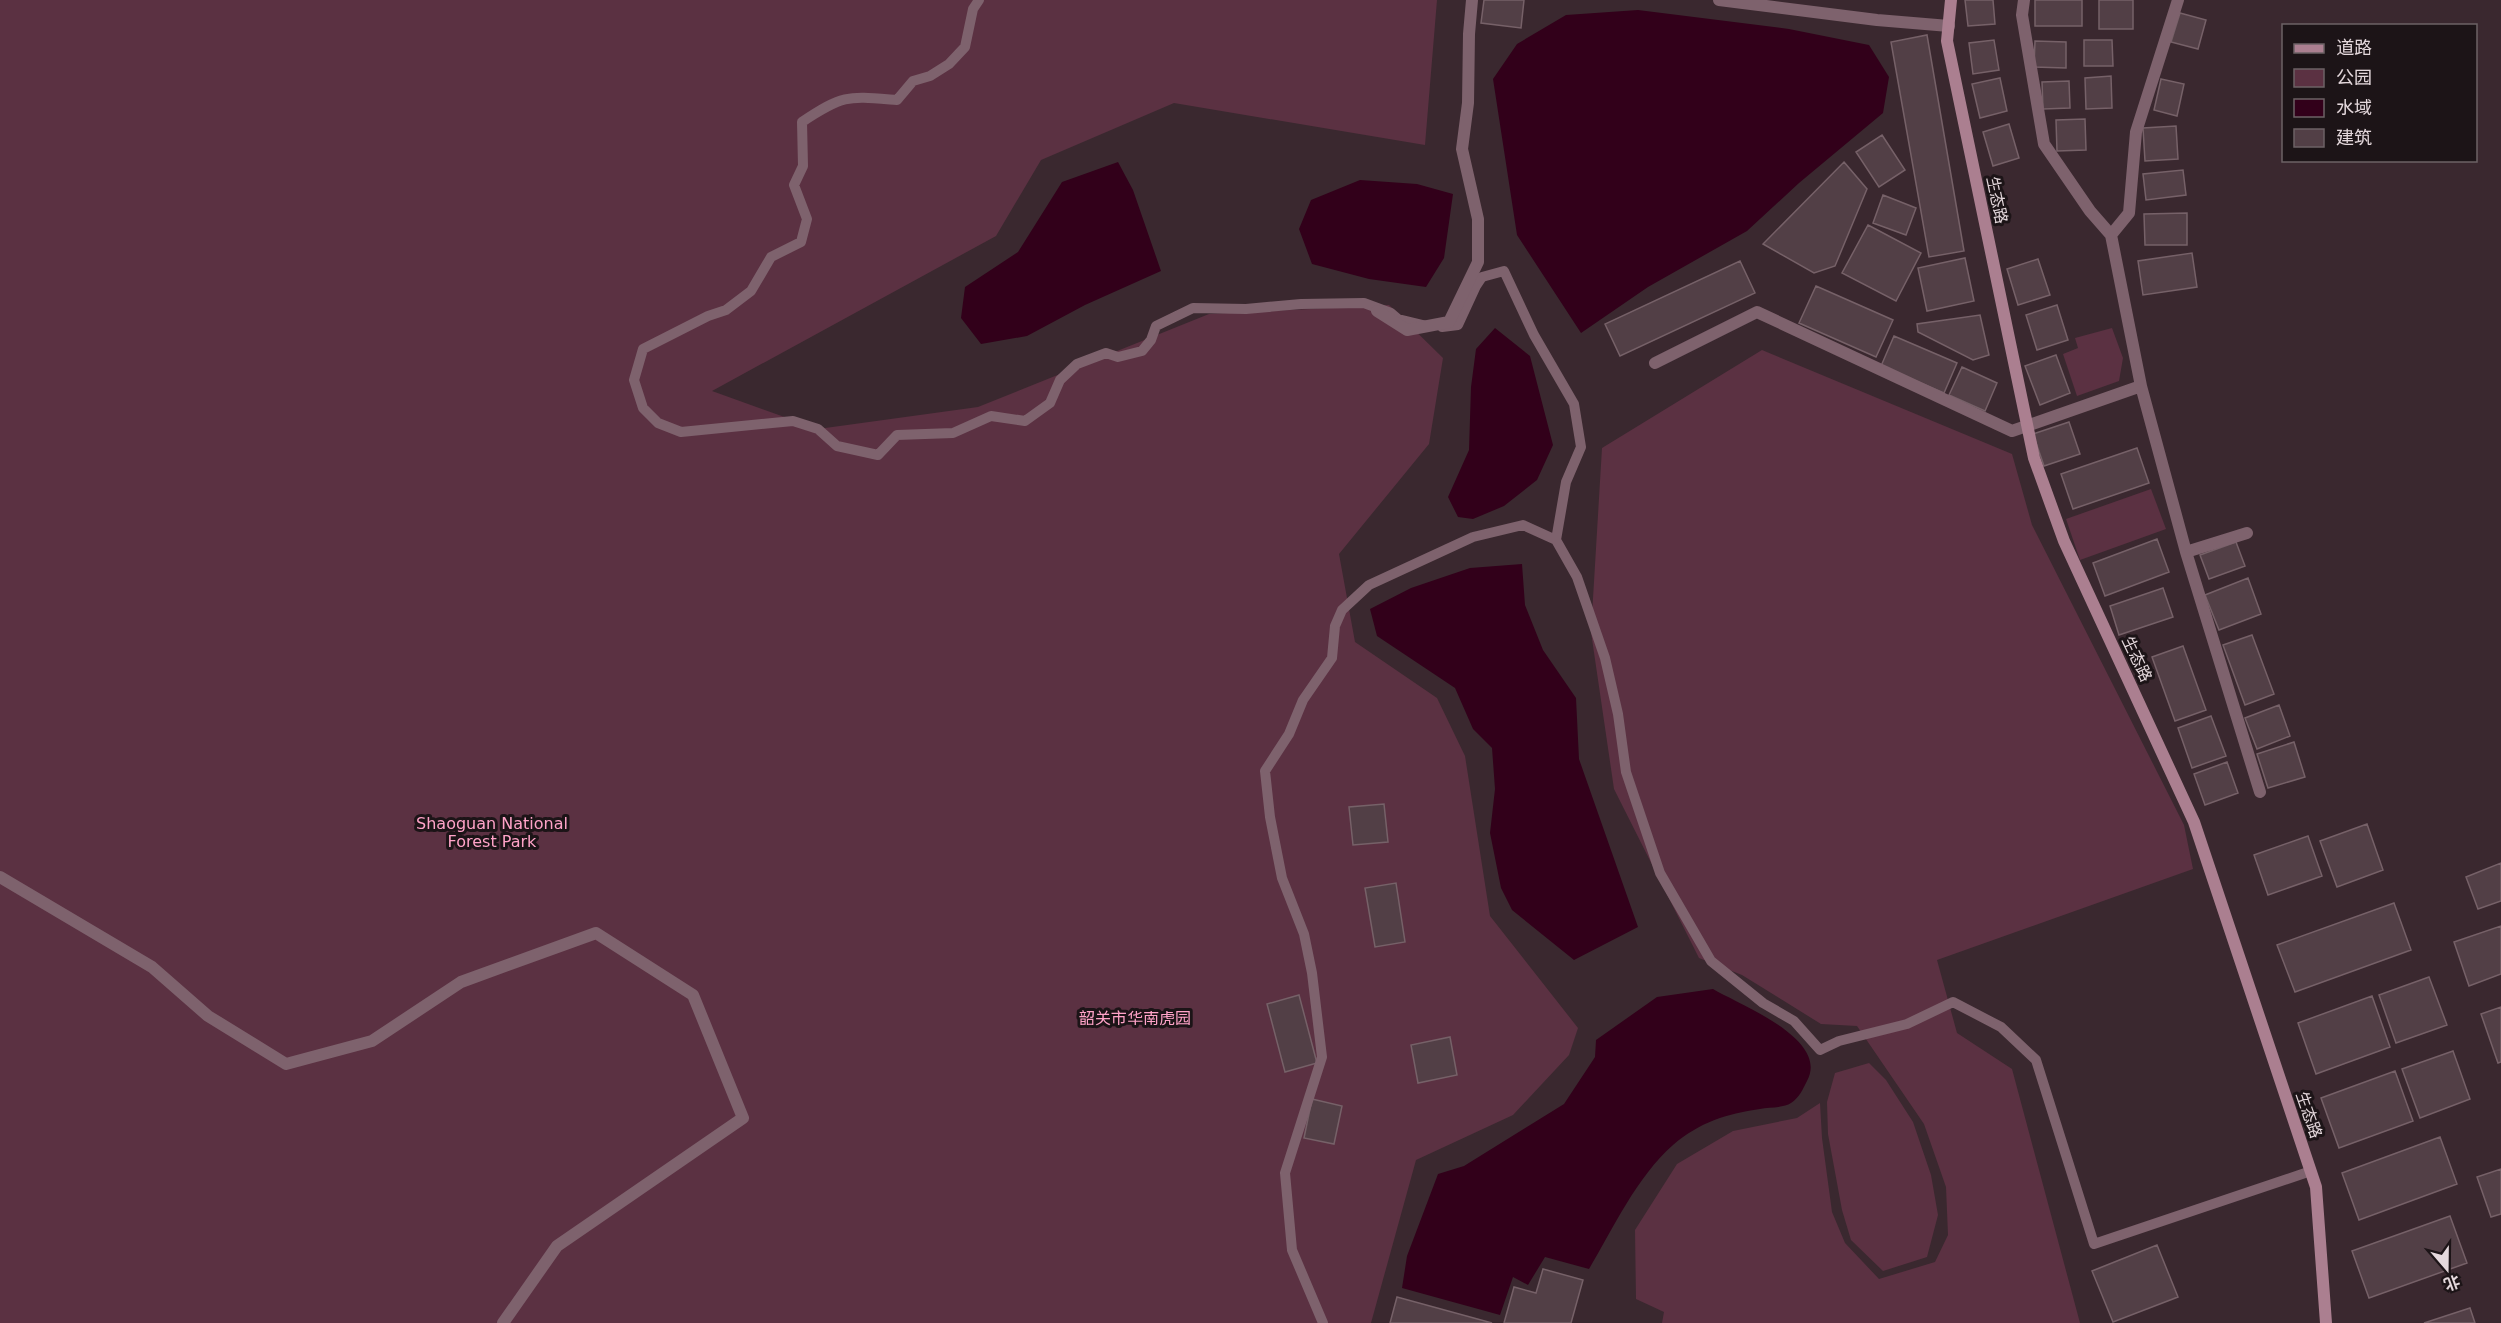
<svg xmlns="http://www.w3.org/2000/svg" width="2501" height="1323" viewBox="0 0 2501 1323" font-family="'DejaVu Sans','Noto Sans SC',sans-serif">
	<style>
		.green { fill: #5b3142 }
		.water { fill: #32001a }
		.building { fill: #523f46; stroke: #766168; stroke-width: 1.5 }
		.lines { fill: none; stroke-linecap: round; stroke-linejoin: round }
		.lane { stroke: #7e626d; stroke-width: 10 }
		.street { stroke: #7e626d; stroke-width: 12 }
		.secondary { stroke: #ab7f90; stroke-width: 12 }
		.labels { text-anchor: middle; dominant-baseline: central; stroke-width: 6; stroke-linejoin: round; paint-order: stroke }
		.street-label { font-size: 16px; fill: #e4d8dc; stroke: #1c1417 }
		.park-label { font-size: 16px; fill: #ffa3c8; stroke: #1c1417 }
	</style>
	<rect width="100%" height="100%" fill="#3a282f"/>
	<path class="green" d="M0,0h1437l-12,145 -251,-42 -133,57 -45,76 -284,155 106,38 160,-22 231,-93 180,-9 54,53 -14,86 -90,110 16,88 82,56 28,58 25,160 88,112 -9,27 -56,60 -97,45 -45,163h-1371z
		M2112,328l11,30 -4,23 -42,15 -14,-42 15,-6 -3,-10z
		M1762,350l250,104 20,71 152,300 9,44 -256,91 20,73 55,36 68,254h-418l2,-11 -28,-13 -1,-69 42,-66 56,-33 64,-13 23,-15 2,35 10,74 13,31 34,36 56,-17 13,-27 -2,-48 -22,-63 -67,-98 -36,-2 -79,-49 -43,-17 -85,-169 -23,-157 11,-184z
		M2151,489l15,40 -86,31 -14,-41z
		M1869,1063l17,17 27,42 18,53 7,40 -11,42 -44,14 -32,-31 -9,-30 -14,-76 -1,-32 8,-29z"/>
	<path class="water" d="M1638,10l151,19 80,16 20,32 -6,36 -84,70 -52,48 -99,56 -67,46 -64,-98 -24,-156 24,-35 49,-29z
		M1118,162l15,28 28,81 -76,34 -58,31 -46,8 -20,-26 4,-31 53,-35 44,-70z
		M1360,180l57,4 36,10 -9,64 -18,29 -57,-8 -57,-15 -13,-35 12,-29z
		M1495,328l35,28 23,89 -16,35 -33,26 -31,13 -15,-2 -10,-20 21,-47 2,-63 5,-38z
		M1522,564l3,41 18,45 33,48 3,61 59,168 -64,33 -62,-50 -11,-22 -11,-55 5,-44 -3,-41 -19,-19 -18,-41 -78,-52 -7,-27 41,-21 59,-20z
		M1713,989c27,16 117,50 94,92 -4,8 -8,17 -16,22 -7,5 -22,4 -31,6 -34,5 -60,13 -87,36 -37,33 -59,82 -84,124l-44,-12 -17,28 -15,-8 -13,38 -98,-27 5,-32 31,-82 26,-8 100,-62 31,-47 1,-17 61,-43z"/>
	<path class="building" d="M1484,0h40l-3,28 -40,-5z
		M1965,0h28l2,24 -27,2z
		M2035,0h47v26h-47z
		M2099,0h34v29h-34z
		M2180,13l26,7 -8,29 -27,-7z
		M1927,35l37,216 -35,6 -38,-215z
		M1994,40l5,30 -26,4 -4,-31z
		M2084,40h28l1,26h-29z
		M2035,41l31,1v26l-32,-1z
		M2111,76l1,32 -26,1 -1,-31z
		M2000,78l7,33 -27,7 -8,-34z
		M2161,79l23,5 -7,32 -23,-6z
		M2069,81l1,27 -27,1 -1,-27z
		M2085,119l1,31 -29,1 -1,-31z
		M2009,124l10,34 -26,8 -10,-34z
		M2176,126l2,33 -33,2 -2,-33z
		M1882,135l23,35 -26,17 -23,-35z
		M1844,162l23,27 -32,77 -21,7 -51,-29z
		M2183,170l3,25 -40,5 -3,-26z
		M1883,195l33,13 -10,27 -33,-12z
		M2187,213v32h-42l-1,-31z
		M1868,225l53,28 -25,48 -54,-28z
		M2192,253l5,34 -54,8 -5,-34z
		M1965,258l9,43 -47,10 -9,-43z
		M2038,259l12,36 -32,10 -11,-36z
		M1740,261l15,32 -135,63 -15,-32z
		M1816,286l77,34 -17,37 -77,-34z
		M2057,305l11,35 -31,10 -11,-35z
		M1980,315l9,40 -16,5 -55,-28 -1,-8z
		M1894,336l63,27 -13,30 -63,-27z
		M2056,355l14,38 -30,12 -15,-39z
		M1962,367l35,16 -12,28 -36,-16z
		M2069,422l11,32 -36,12 -11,-32z
		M2137,448l12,35 -76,26 -12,-35z
		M2157,539l12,33 -64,24 -12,-33z
		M2236,542l9,24 -36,13 -9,-24z
		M2248,578l13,36 -42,16 -14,-35z
		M2163,588l10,29 -54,18 -9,-29z
		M2252,635l22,59 -29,11 -22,-60z
		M2183,646l23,64 -31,11 -23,-64z
		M2279,705l11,31 -33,13 -12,-31z
		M2211,716l15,40 -34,12 -14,-40z
		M2294,742l11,35 -37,11 -11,-34z
		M2227,762l11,31 -33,12 -11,-31z
		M1384,804l4,38 -35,3 -4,-38z
		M2367,824l16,46 -46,17 -17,-46z
		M2308,836l14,40 -54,19 -14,-40z
		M2501,863v38l-23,8 -12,-32z
		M1396,883l9,59 -30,5 -10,-59z
		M2394,903l17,47 -116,42 -18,-47z
		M2501,926v48l-32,12 -15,-44z
		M2429,977l18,48 -51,18 -17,-48z
		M1299,995l18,68 -32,9 -18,-68z
		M2372,996l18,51 -74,27 -18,-51z
		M2501,1007v55l-3,1 -17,-49z
		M1450,1037l7,38 -39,8 -7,-38z
		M2453,1051l17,48 -50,19 -18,-49z
		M2395,1071l18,50 -74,27 -18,-50z
		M1312,1099l30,7 -8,38 -30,-6z
		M2440,1137l17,47 -98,36 -17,-47z
		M2501,1169v45l-10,3 -14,-40z
		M2450,1216l17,47 -98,35 -17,-47z
		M2157,1245l21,52 -65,25 -21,-51z
		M1543,1269l40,11 -12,43h-67l10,-36 22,6z
		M1397,1297l95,26h-102z
		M2470,1308l5,15h-51z"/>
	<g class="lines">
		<path class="lane" d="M979,0l-6,9 -8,38 -16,17 -19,12 -17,5 -16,19c-49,-4 -53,-6 -95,22l1,44 -9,19 13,34 -6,23 -30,15 -20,34 -25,19 -18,6 -65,33 -9,31 9,28 15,15 23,9 112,-11 25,8 19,17 41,9 19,-20 56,-2 38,-17 34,5 25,-18 10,-23 17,-16 29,-11 12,4 24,-6 9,-11 5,-14 37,-18 53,1 55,-5 63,-1 27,10 7,6 29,7
			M1442,327l16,-2 18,-39 6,-9 22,-6 30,64 40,69 7,43 -15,35 -10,58
			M1323,1323l-31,-73 -7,-77 37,-116 -10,-84 -8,-39 -22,-56 -12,-61 -5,-46 24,-37 14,-34 29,-42 3,-32 7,-16 27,-25 104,-48 50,-12 33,15 21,37 28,81 13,56 8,58 34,101 51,88 52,42 31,18 26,29 19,-9 68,-17 46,-22 48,25 35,33 58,184 217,-73"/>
		<path class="street" d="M1719,0l158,20 72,6
			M2111,235l18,-22 7,-81 42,-132
			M1377,311l30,19 42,-8 29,-60v-43l-16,-70 6,-46 1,-69 3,-34
			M1655,363l102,-51 255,119 129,-45 -30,-151 -21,-24 -46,-67 -22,-129 2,-15
			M2141,386l45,166 61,-19
			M2186,552l74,240
			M0,877l152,90 56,49 78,48 86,-23 89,-59 135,-49 97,62 50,123 -186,128 -54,77"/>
		<path class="secondary" d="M1951,0l-4,41 87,417 30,83 130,281 122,365 10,136"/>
	</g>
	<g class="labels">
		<g class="street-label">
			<text transform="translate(1997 200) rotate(78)">生态路</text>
			<text transform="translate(2137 659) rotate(65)">生态路</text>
			<text transform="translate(2309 1115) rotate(71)">生态路</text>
		</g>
		<g class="park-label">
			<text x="492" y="823">Shaoguan National<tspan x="492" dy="18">Forest Park</tspan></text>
			<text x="1135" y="1018">韶关市华南虎园</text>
		</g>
	</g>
	<rect x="2282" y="24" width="195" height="138" fill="#1c1417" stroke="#6c6266" stroke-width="1.5"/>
	<rect x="2294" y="44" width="30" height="9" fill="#ab7f90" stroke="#6c6266" stroke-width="1.5"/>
	<text x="2336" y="54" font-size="18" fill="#e4d8dc">道路</text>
	<rect x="2294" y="69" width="30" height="18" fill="#5b3142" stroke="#6c6266" stroke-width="1.5"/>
	<text x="2336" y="84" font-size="18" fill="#e4d8dc">公园</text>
	<rect x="2294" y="99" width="30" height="18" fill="#32001a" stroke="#6c6266" stroke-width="1.5"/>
	<text x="2336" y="114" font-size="18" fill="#e4d8dc">水域</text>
	<rect x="2294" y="129" width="30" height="18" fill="#523f46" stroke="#6c6266" stroke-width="1.5"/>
	<text x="2336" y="144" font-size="18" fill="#e4d8dc">建筑</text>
	<g transform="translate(2447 1269) rotate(160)" stroke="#1c1417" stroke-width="4.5" paint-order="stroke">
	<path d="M0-4.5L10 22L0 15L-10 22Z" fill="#e4d8dc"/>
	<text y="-9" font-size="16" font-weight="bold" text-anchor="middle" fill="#e4d8dc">北</text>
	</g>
</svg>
